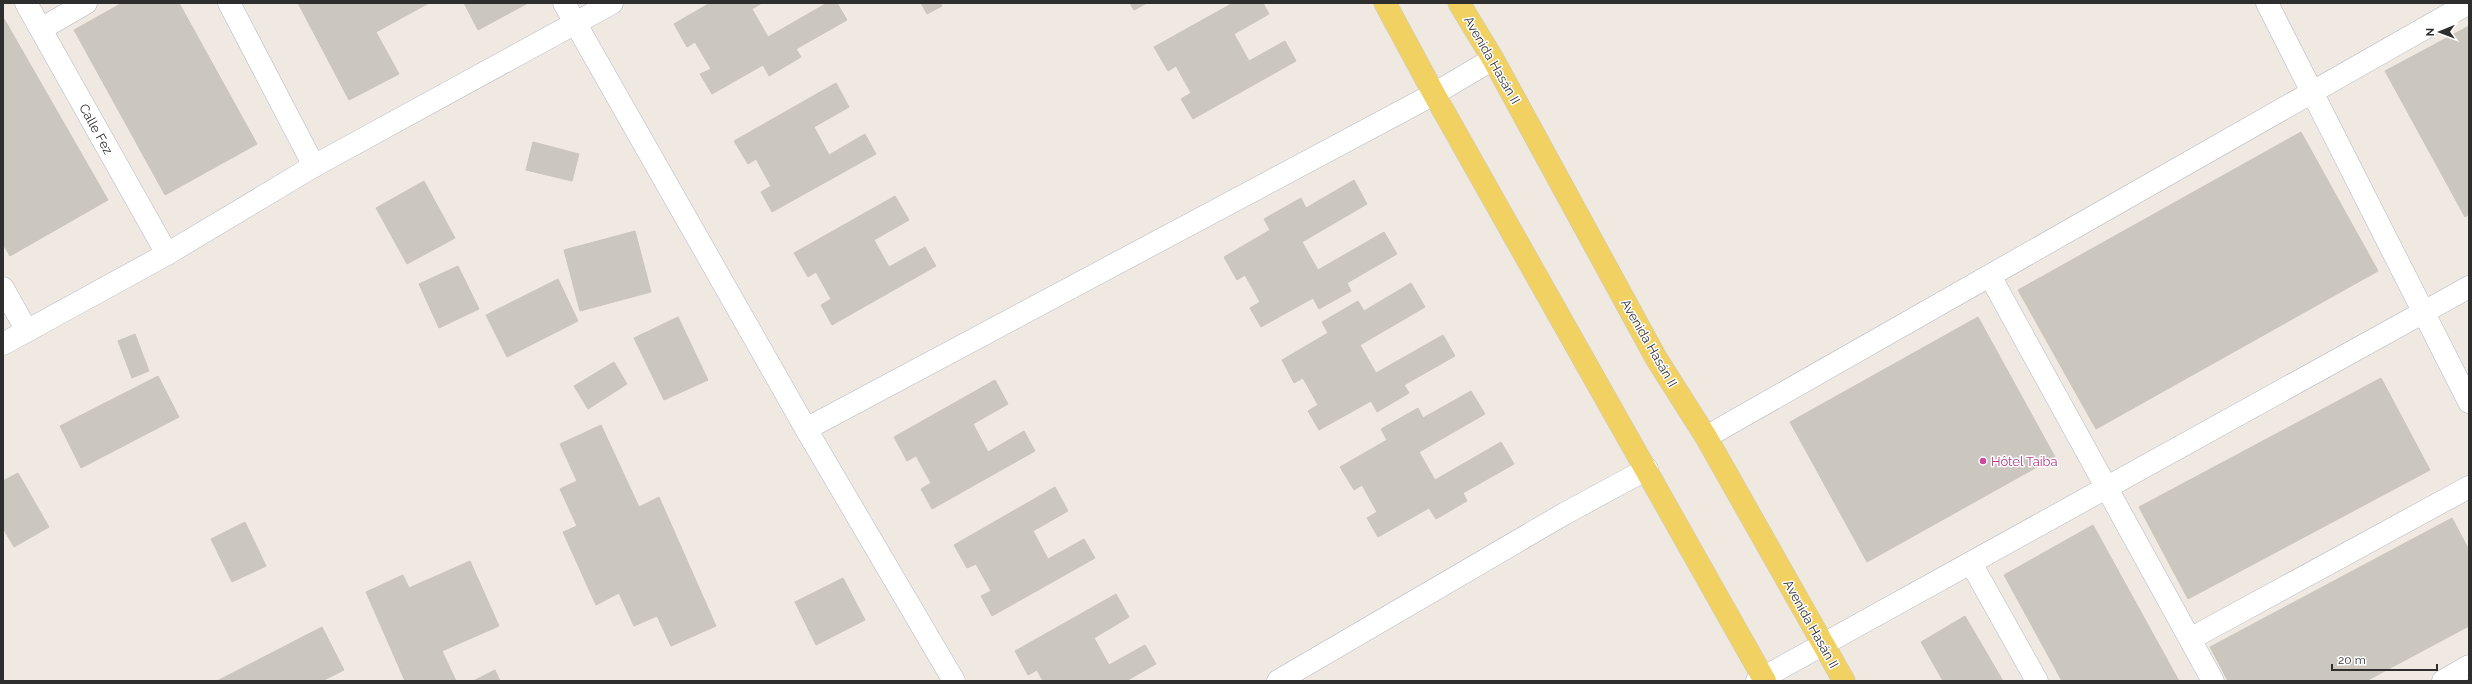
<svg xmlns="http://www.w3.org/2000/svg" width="2472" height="684" viewBox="0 0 2472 684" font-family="Raleway,sans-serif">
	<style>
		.building { fill: #cbc7bf; stroke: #cbc5ba }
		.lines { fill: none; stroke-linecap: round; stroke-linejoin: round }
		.street-casing { stroke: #b4b7c1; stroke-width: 23 }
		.secondary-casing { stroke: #b4b7c1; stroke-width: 23 }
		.primary-casing { stroke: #c9c9c9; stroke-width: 23 }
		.street { stroke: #fff; stroke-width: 22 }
		.secondary { stroke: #fff; stroke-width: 22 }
		.primary { stroke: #f2d163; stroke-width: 22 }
		.hotel-dot { fill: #d1479c; stroke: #fff; stroke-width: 1.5 }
		.labels { text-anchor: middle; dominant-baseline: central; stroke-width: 3; stroke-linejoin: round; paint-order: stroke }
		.street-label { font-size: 13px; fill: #2e2e2e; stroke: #fff }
		.hotel-label { font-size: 13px; fill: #b23c85; stroke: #fff; text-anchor: start }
	</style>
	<rect width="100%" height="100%" fill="#efe9e1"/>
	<path class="building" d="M122,3h57l78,141 -92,51 -91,-165z
		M298,3h131l-53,29 23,42 -50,26z
		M464,3h64l-50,27z
		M710,3h52l-10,6 16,28 59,-34h10l10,17 -51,29 5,8 -32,19 -6,-11 -51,29 -12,-20 11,-5 -16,-27 -8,5 -13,-23z
		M921,3h19l2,3 -15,8z
		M1130,3h17l-13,7z
		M1233,3h30l6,11 -35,20 15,27 36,-20 11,20 -103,58 -12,-20 10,-6 -15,-27 -8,5 -14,-24z
		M3,17l105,183 -98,56 -7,-12z
		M2469,26v188l-4,3 -80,-146z
		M836,83l13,24 -35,20 15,28 36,-21 11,20 -104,58 -11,-20 10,-6 -15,-27 -8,5 -14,-23z
		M2301,132l77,139 -282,158 -78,-139z
		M533,142l46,12 -7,27 -46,-11z
		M1354,180l13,24 -65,38 16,28 66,-38 13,22 -50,29 4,8 -32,18 -6,-11 -52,29 -11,-19 10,-6 -15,-27 -8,5 -13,-23 46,-27 -6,-11 37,-21 5,10z
		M424,181l31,57 -48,26 -31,-56z
		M895,196l14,24 -35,20 15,27 36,-20 11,19 -104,59 -11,-20 10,-6 -15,-27 -8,5 -14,-24z
		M635,231l16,61 -71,19 -16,-61z
		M458,266l21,43 -40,19 -20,-44z
		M558,279l20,42 -71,36 -21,-42z
		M1411,283l14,24 -65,38 16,28 67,-38 12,21 -51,29 5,8 -32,19 -6,-11 -52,29 -11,-19 10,-6 -15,-27 -9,5 -12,-23 46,-27 -6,-11 36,-21 6,10z
		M678,317l30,63 -44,20 -30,-62z
		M1978,317l77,140 -188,105 -77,-140z
		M135,334l14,37 -17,7 -14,-37z
		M614,362l13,22 -39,25 -14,-23z
		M158,376l21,41 -98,51 -21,-42z
		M2381,378l49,92 -242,129 -49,-92z
		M995,380l13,24 -35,20 15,28 36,-21 11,20 -103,58 -11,-20 10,-6 -15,-27 -9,5 -13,-24z
		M1471,391l14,23 -66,38 16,28 66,-38 13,22 -51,29 4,8 -31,18 -7,-11 -51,29 -11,-19 10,-6 -15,-27 -8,5 -14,-23 47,-27 -6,-11 37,-21 5,10z
		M601,425l38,82 20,-10 57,129 -45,20 -14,-30 -23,10 -15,-33 -23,12 -33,-73 14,-6 -17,-37 17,-8 -17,-37z
		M18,473l31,54 -35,20 -11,-19v-47z
		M1055,487l13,24 -35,20 15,28 36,-20 11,19 -103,58 -11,-20 10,-5 -15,-27 -9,4 -13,-23z
		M2452,518l17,32v76l-103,55h-138l-18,-34z
		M245,522l21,44 -34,16 -21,-43z
		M2093,525l86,156h-117l-58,-106z
		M470,561l29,65 -57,25 14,30h-51l-39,-89 37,-17 6,13z
		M843,578l22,42 -49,25 -21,-43z
		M1116,594l13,23 -35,21 15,27 36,-20 11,19 -30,17h-83l-6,-11 -9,5 -13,-24z
		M1965,616l38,65h-60l-22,-39z
		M322,627l22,43 -22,11h-105z
		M495,670l5,11h-27z"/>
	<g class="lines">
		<g class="street-casing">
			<path id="street" d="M26,3l141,251
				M229,3l85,163
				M564,3l242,426 148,252
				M2267,3l202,399
				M41,29l45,-26
				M1990,276l223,405
				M3,288l24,43
				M806,429l628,-335 59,-35
				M1706,437l763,-434
				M1971,563l66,118
				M2190,639l279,-152
				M1278,681l286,-167 83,-45
				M1757,681l712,-394
				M2443,681l26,-15"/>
		</g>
		<g class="secondary-casing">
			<path id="secondary" d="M3,344l164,-90 147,-88 298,-163"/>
		</g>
		<g class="primary-casing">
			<path id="primary" d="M1385,3l49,91 331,587
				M1459,3l34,56 163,299 50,79 138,244"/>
		</g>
		<use href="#street" class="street"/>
		<use href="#secondary" class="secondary"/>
		<use href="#primary" class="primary"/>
	</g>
	<circle class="hotel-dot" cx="1983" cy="461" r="4"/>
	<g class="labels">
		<g class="street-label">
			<text transform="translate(1492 60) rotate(60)">Avenida Hasán II</text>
			<text transform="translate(96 129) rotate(61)">Calle Fez</text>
			<text transform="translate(1649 343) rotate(60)">Avenida Hasán II</text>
			<text transform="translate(1811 624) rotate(61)">Avenida Hasán II</text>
		</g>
		<g class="hotel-label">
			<text x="1991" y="461">Hôtel Taiba</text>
		</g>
	</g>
	<rect width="2472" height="684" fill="none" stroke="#2e2e2e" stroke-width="8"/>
	<g transform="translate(2440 32) rotate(269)" stroke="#ffffff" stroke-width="3" paint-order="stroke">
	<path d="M0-3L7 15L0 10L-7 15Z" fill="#2e2e2e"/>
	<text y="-6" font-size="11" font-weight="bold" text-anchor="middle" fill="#2e2e2e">N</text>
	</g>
	<path d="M2332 664v6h105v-6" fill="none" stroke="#2e2e2e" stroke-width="2"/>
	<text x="2338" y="664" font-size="12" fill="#2e2e2e" stroke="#ffffff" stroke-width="3" paint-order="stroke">20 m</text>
</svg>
